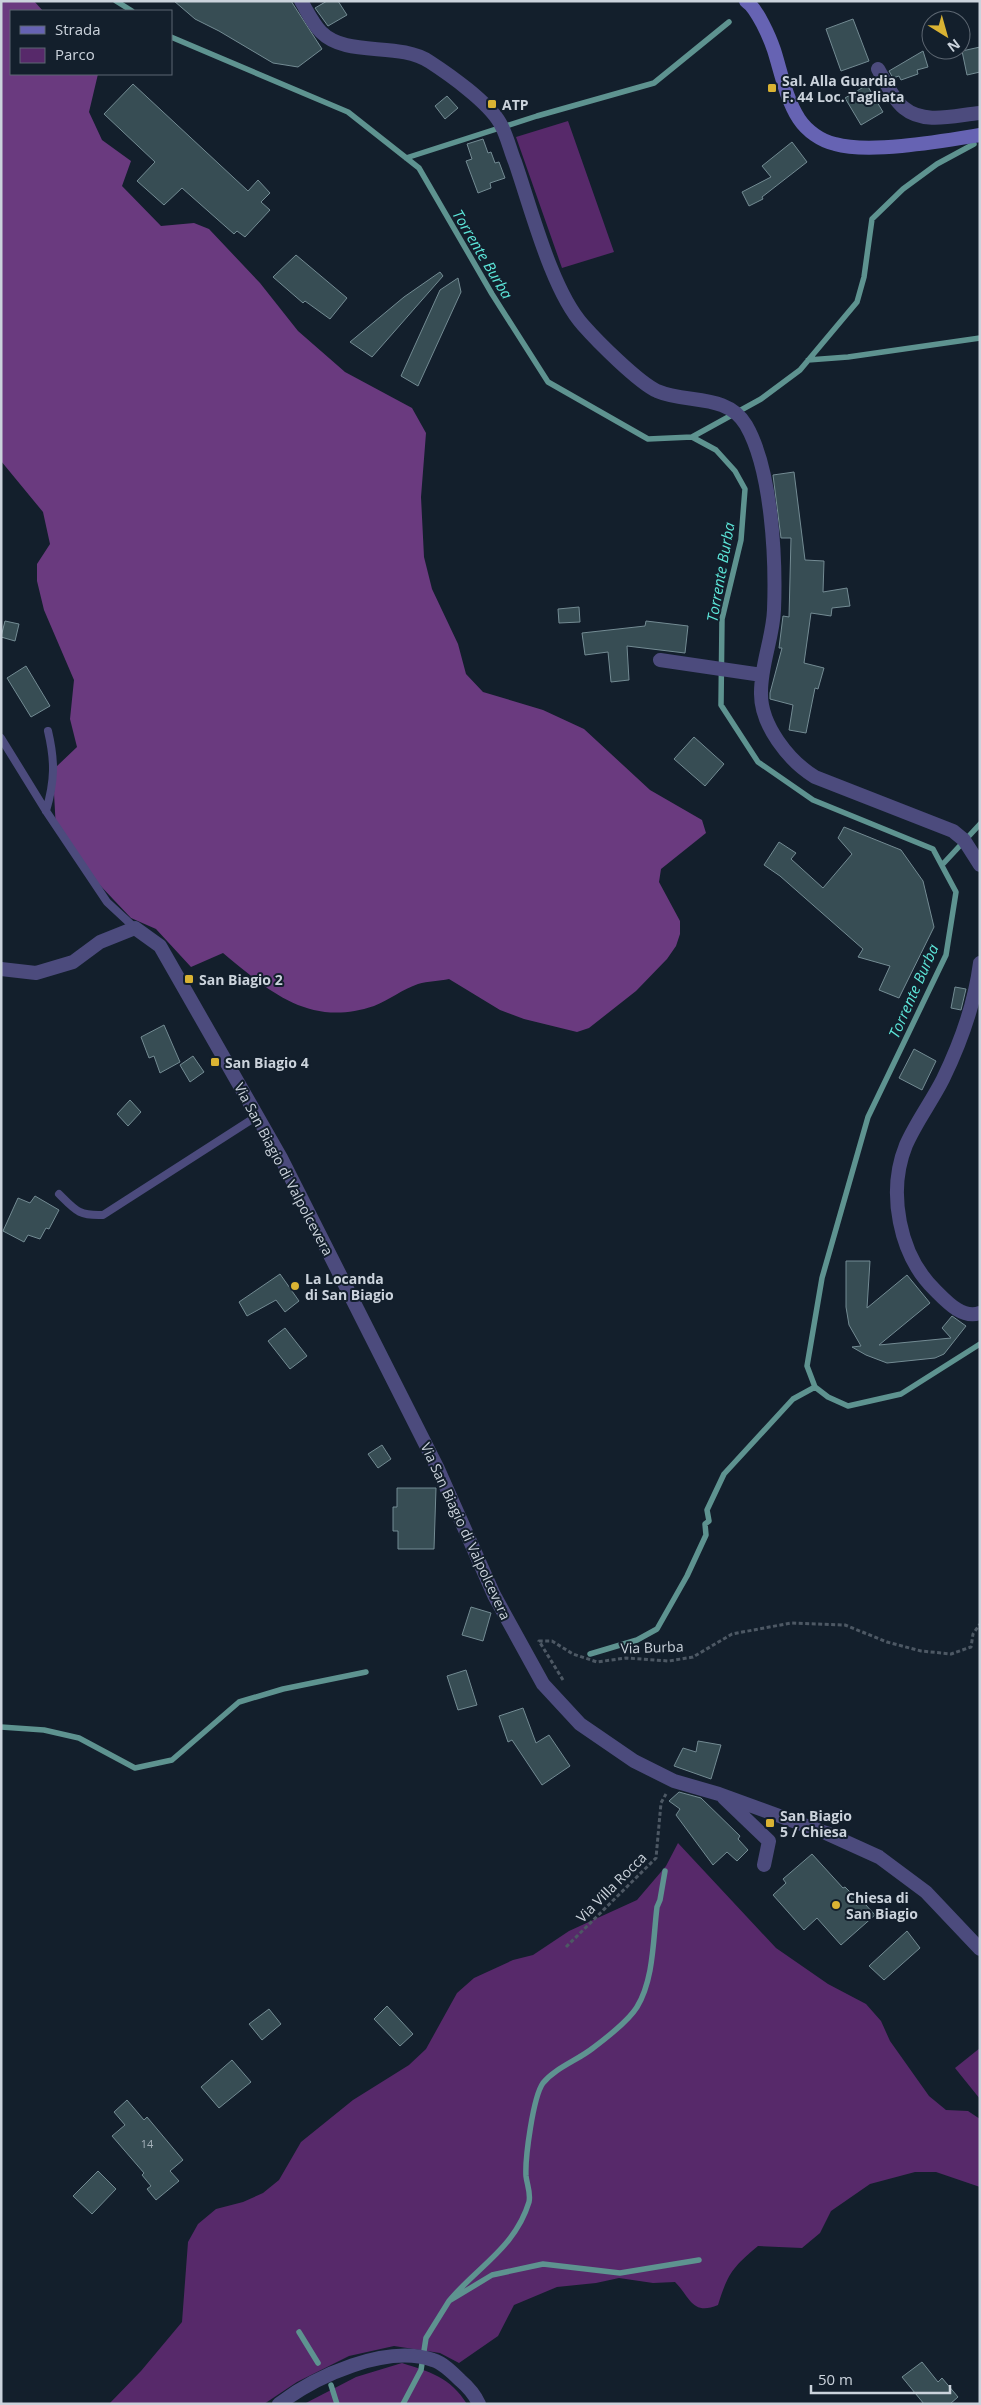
<svg xmlns="http://www.w3.org/2000/svg" width="981" height="2405" viewBox="0 0 981 2405" font-family="'Open Sans',sans-serif">
	<style>
		.green { fill: #57296a }
		.forest { fill: #6a3a7f }
		.lines { fill: none; stroke-linecap: round; stroke-linejoin: round }
		.stream { stroke: #5e9390; stroke-width: 5.5 }
		.building { fill: #374d54; stroke: #738b93 }
		.path { stroke: #4d5864; stroke-width: 3; stroke-dasharray: 4 2.5; stroke-linecap: butt }
		.service { stroke: #4c4b7d; stroke-width: 8 }
		.minor { stroke: #4c4b7d; stroke-width: 14 }
		.tertiary { stroke: #4c4b7d; stroke-width: 14 }
		.secondary { stroke: #6663b3; stroke-width: 14 }
		.poi-dot { fill: #dab333; stroke: #131f2c; stroke-width: 2 }
		.labels { text-anchor: middle; dominant-baseline: central; stroke-width: 4; stroke-linejoin: round; paint-order: stroke }
		.number-label { font-size: 11px; fill: #a6b2ba }
		.poi-label { font-size: 14px; font-weight: bold; fill: #cbd3dc; stroke: #131f2c; text-anchor: start }
		.street-label { font-size: 14px; fill: #cbd3dc; stroke: #131f2c }
		.water-label { font-size: 15px; font-style: italic; fill: #5ce6d9; stroke: #131f2c }
	</style>
	<rect width="100%" height="100%" fill="#131f2c"/>
	<path class="green" d="M568,121l46,131 -52,16 -46,-131z
		M678,1843l98,105 52,36 38,20 15,17 9,20 39,55 17,14 22,1 12,8v68l-44,-15h-21l-45,12 -39,27 -11,22 -18,15 -44,-2c-25,21 -30,27 -40,59 -26,11 -28,-8 -43,-23l-22,1 -34,-5 -23,5 -39,4 -43,18 -16,31 -39,27 -19,-10 -46,-7 -45,10 -52,26 -33,22h-155l32,-33 41,-49 6,-80 10,-18 18,-15 27,-7 20,-9 16,-13 22,-38 52,-42 56,-35 17,-16 31,-56 17,-15 39,-18 20,-5 36,-24 68,-31 29,-34z
		M980,2048v51l-25,-31z
		M402,2363c28,9 48,14 65,41h-163l52,-27z"/>
	<path class="forest" d="M1,1h33l9,10h-32v63h87l-9,38 13,28 29,21 -9,25 39,40 33,-3 15,6 51,54 38,48 47,41 67,36 14,25 -5,64 3,60 8,32 26,55 8,30 17,18 60,18 41,19 66,61 52,30 4,13 -45,36 -2,13 21,39v13l-4,12 -9,13 -31,32 -47,37 -12,4 -53,-13 -24,-9 -51,-31c-10,2 -21,2 -31,5 -15,5 -29,16 -44,22 -65,22 -105,-15 -151,-53l-32,14 -35,-38 -25,-11 -54,-57 -21,-31 -2,-37 2,-26 21,-20 -7,-28 4,-39 -30,-70 -7,-29v-17l13,-20 -7,-32 -42,-51z"/>
	<g class="lines">
		<path class="stream" d="M116,1l16,10
			M171,37l177,75 71,56 73,126 56,88 100,57 44,-2 24,13 19,21 10,18 -4,51 -19,79 -1,86 37,57 55,38 120,49 23,43 -10,63 -78,162 -46,161 -15,88 8,21 13,10 20,9 53,-12 79,-50
			M406,158l131,-42 117,-33 75,-61
			M808,360l40,-3 132,-19
			M692,437l69,-38 39,-29 57,-68 7,-25 8,-58 31,-30 34,-25 37,-20
			M942,865l38,-41
			M590,1654l47,-14 20,-11 30,-53 19,-41 -1,-11 4,-3 -2,-11 17,-36 69,-75 22,-12
			M1,1727l43,3 35,8 56,30 37,-8 67,-58 44,-13 83,-17
			M449,2301c28,-34 66,-53 80,-99 2,-9 -2,-17 -3,-26 -1,-18 7,-79 17,-93 12,-15 35,-23 50,-35 12,-9 36,-28 44,-41 17,-28 16,-68 20,-100l3,-7 5,-29
			M299,2332l19,31
			M331,2385l6,19
			M403,2404l18,-34 5,-32 23,-37 43,-26 51,-11 77,9 79,-13"/>
	</g>
	<path class="building" d="M174,1h117l31,48 -24,18 -25,-4 -54,-32 -24,-12z
		M327,1h11l9,14 -19,11 -13,-18z
		M853,19l16,42 -28,10 -15,-42z
		M980,47v25l-13,3 -5,-24z
		M923,51l5,16 -11,3 1,4 -17,6 -2,-4 -6,2 -4,-7z
		M133,84l115,107 10,-11 12,13 -9,9 9,8 -25,27 -8,-6 -3,3 -52,-46 -18,17 -27,-24 18,-19 -51,-48z
		M867,85l16,27 -22,13 -16,-27z
		M447,96l11,12 -13,11 -10,-13z
		M483,139l5,14 3,-1 4,11 4,-1 6,16 -15,5 1,5 -13,5 -12,-32 6,-2 -5,-15z
		M792,142l15,20 -45,35 1,2 -14,7 -7,-14 29,-15 -9,-11z
		M296,255l51,43 -17,21 -25,-18 -2,2 -30,-26z
		M440,272l3,4 -71,81 -22,-15 54,-45z
		M458,278l3,14 -43,94 -17,-10 39,-86z
		M794,472l11,88 19,1 -1,31 24,-4 3,18 -18,2 -1,8 -20,-3 -7,50 20,5 -6,21 -3,-1 -9,45 -17,-3 4,-25 -23,-6v-6l12,-45h-3l4,-32 6,1 2,-79h-10l-8,-63z
		M579,607l1,15 -21,1 -1,-14z
		M5,621l14,3 -4,17 -14,-4z
		M646,621l42,5 -3,27 -58,-7 2,34 -18,2 -3,-30 -23,3 -3,-22 63,-7z
		M26,666l24,40 -19,11 -24,-39z
		M694,737l30,27 -19,22 -31,-27z
		M844,827l57,23 22,31 11,46 -35,71 -20,-8 11,-24 -32,-9 5,-8 -83,-73 -16,-11 15,-23 17,11 -5,6 32,29 29,-34 -14,-16z
		M955,987l11,2 -5,21 -10,-2z
		M164,1025l16,37 -20,11 -6,-17 -5,2 -8,-21z
		M914,1049l22,12 -14,29 -23,-12z
		M193,1056l11,16 -14,10 -10,-17z
		M130,1100l11,12 -13,14 -11,-12z
		M35,1196l24,14 -10,19 -3,-1 -6,11 -12,-4 -4,7 -21,-11 15,-33 12,5z
		M846,1261h24l-3,47 40,-33 23,28 -51,42 72,-7 -9,-10 10,-12 14,10 -22,28 -9,4 -48,5 -21,-8 -14,-8 9,-1 -12,-21 -3,-18z
		M280,1274l19,27 -14,11 -9,-12 -29,16 -8,-14z
		M285,1328l22,28 -17,13 -22,-28z
		M382,1445l9,14 -13,9 -10,-14z
		M397,1488h39l-2,61h-36v-18h-5v-24h4z
		M471,1607l20,6 -8,28 -21,-6z
		M466,1670l11,35 -19,5 -11,-34z
		M523,1708l13,35 13,-8 21,31 -28,19 -30,-45 -4,2 -9,-26z
		M698,1741l23,4 -10,34 -37,-13 9,-18 13,4z
		M679,1792l22,6 39,38 -2,3 10,11 -11,11 -10,-9 -14,13 -37,-50 4,-6 -11,-8z
		M812,1854l31,34 2,-1 8,8 2,-2 20,22 -34,30 -24,-27 -13,12 -31,-35 13,-12 -3,-4z
		M907,1931l13,17 -36,32 -15,-14z
		M387,2006l26,28 -13,12 -26,-27z
		M269,2009l12,15 -19,16 -13,-16z
		M232,2060l19,22 -32,26 -18,-21z
		M127,2100l17,20 3,-3 36,43 -13,11 9,10 -23,19 -9,-11 4,-3 -9,-11 2,-2 -32,-37 13,-11 -11,-13z
		M98,2171l18,18 -24,25 -19,-18z
		M922,2362l16,20 4,-4 16,19 -8,7h-26l-22,-27z"/>
	<g class="lines">
		<path class="path" d="M563,1680l-24,-39h13l21,13 24,8 29,-4 43,3 24,-4 39,-23 59,-11 54,2 42,17 34,9 30,3 20,-7 2,-13 7,-10
			M566,1947l90,-89 5,-55 5,-9"/>
		<path class="service" d="M1,738l45,73 61,91 28,26
			M46,811c9,-31 9,-50 2,-80
			M59,1194c17,17 20,22 44,21l154,-99"/>
		<path class="minor" d="M301,1c6,10 12,23 20,31 26,26 77,9 109,30 20,13 58,40 70,61 7,12 10,27 15,39 16,46 37,129 68,163 15,17 55,57 74,66 30,13 70,2 89,34 26,45 30,134 28,185 -1,27 -13,54 -13,82 -1,33 28,69 54,85l138,54 11,9 16,25
			M878,69c7,12 15,30 26,39 20,17 52,7 76,5
			M660,660l102,15
			M980,963c-5,39 -20,81 -37,116 -11,22 -27,43 -37,66 -19,47 -7,110 29,145 12,12 27,29 45,23
			M1,969l35,4 37,-11 27,-20 35,-14 25,18 121,212 157,311 56,126 49,89 37,40 54,37 40,20 45,13 107,39 53,24 47,35 54,57
			M724,1798l45,43 -5,24"/>
		<path class="tertiary" d="M279,2404c37,-28 107,-60 154,-44 10,3 19,12 27,20 7,6 15,15 19,24"/>
		<path class="secondary" d="M746,1c11,7 24,37 28,49 7,22 12,49 25,69 8,12 22,22 36,25 35,10 108,-3 145,-9"/>
	</g>
	<g class="poi-dot">
		<rect x="767" y="83" width="10" height="10" rx="2.5"/>
		<rect x="487" y="99" width="10" height="10" rx="2.5"/>
		<rect x="184" y="974" width="10" height="10" rx="2.5"/>
		<rect x="210" y="1057" width="10" height="10" rx="2.5"/>
		<circle cx="295" cy="1286" r="5"/>
		<rect x="765" y="1818" width="10" height="10" rx="2.5"/>
		<circle cx="836" cy="1905" r="5"/>
	</g>
	<g class="labels">
		<g class="number-label">
			<text x="147" y="2143">14</text>
		</g>
		<g class="poi-label">
			<text x="782" y="80">Sal. Alla Guardia<tspan x="782" dy="16">F. 44 Loc. Tagliata</tspan></text>
			<text x="502" y="104">ATP</text>
			<text x="199" y="979">San Biagio 2</text>
			<text x="225" y="1062">San Biagio 4</text>
			<text x="305" y="1278">La Locanda<tspan x="305" dy="16">di San Biagio</tspan></text>
			<text x="780" y="1815">San Biagio<tspan x="780" dy="16">5 / Chiesa</tspan></text>
			<text x="846" y="1897">Chiesa di<tspan x="846" dy="16">San Biagio</tspan></text>
		</g>
		<g class="street-label">
			<text transform="translate(284 1169) rotate(62)">Via San Biagio di Valpolcevera</text>
			<text transform="translate(466 1531) rotate(65)">Via San Biagio di Valpolcevera</text>
			<text transform="translate(652 1647) rotate(-2)">Via Burba</text>
			<text transform="translate(611 1887) rotate(-45)">Via Villa Rocca</text>
		</g>
		<g class="water-label">
			<text transform="translate(483 254) rotate(59)">Torrente Burba</text>
			<text transform="translate(720 572) rotate(-80)">Torrente Burba</text>
			<text transform="translate(913 991) rotate(-66)">Torrente Burba</text>
		</g>
	</g>
	<rect width="981" height="2405" fill="none" stroke="#cbd3dc" stroke-width="5"/>
	<rect x="10" y="10" width="162" height="65" fill="#131f2c" stroke="#5d6772"/>
	<rect x="20" y="26" width="25" height="8" fill="#6663b3" stroke="#5d6772"/>
	<text x="55" y="35" font-size="15" fill="#cbd3dc">Strada</text>
	<rect x="20" y="48" width="25" height="15" fill="#57296a" stroke="#5d6772"/>
	<text x="55" y="60" font-size="15" fill="#cbd3dc">Parco</text>
	<g transform="translate(946 35) rotate(143)"><circle r="24" fill="#131f2c" stroke="#5d6772"/>
	<path d="M0-4L9 19L0 12L-9 19Z" fill="#dab333"/>
	<text y="-8" font-size="14" font-weight="bold" text-anchor="middle" fill="#cbd3dc">N</text>
	</g>
	<path d="M811 2385v8h139v-8" fill="none" stroke="#cbd3dc" stroke-width="2.5"/>
	<text x="818" y="2385" font-size="15" fill="#cbd3dc" stroke="#131f2c" stroke-width="4" paint-order="stroke">50 m</text>
</svg>
